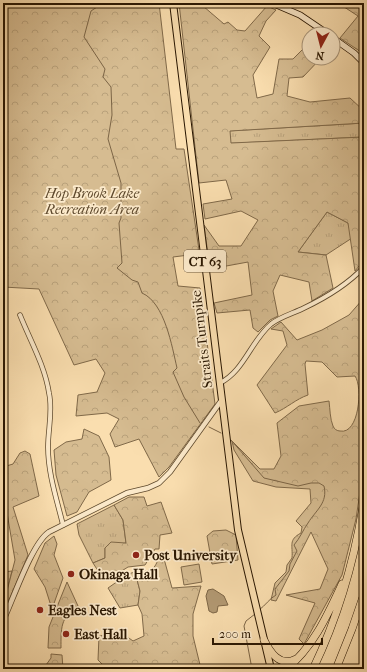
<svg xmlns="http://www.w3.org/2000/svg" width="367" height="672" viewBox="0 0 367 672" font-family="'IM FELL French Canon',serif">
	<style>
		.grass { fill: url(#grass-tufts); stroke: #806949 }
		.forest { fill: url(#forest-crowns); stroke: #806949 }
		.water { fill: #b39a74; stroke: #7c6546 }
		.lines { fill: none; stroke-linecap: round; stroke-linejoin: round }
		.stream { stroke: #7c6546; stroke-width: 1 }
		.minor-casing { stroke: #5d482c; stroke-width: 5.5 }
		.tertiary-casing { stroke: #5d482c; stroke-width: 6 }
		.secondary-casing { stroke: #291601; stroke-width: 7 }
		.primary-casing { stroke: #291601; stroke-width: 8 }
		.motorway-casing { stroke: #291601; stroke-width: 8 }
		.minor { stroke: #fceacb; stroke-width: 4 }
		.tertiary { stroke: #fceacb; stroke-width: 4.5 }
		.secondary { stroke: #fceacb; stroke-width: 5.5 }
		.primary { stroke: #fadeaf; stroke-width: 6 }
		.motorway { stroke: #fadeaf; stroke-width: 7 }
		.poi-dot { fill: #8f2418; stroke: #fceacb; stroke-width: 1.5 }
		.labels { text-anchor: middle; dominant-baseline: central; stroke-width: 3.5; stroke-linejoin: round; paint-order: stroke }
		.shield { fill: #fceacb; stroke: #68563e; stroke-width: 1 }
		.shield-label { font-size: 13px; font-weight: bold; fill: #291601 }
		.park-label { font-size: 14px; font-style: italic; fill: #5d482c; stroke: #fceacb }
		.street-label { font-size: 14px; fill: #291601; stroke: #fceacb }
		.poi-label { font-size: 14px; font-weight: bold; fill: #291601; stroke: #fceacb; text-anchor: start }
	</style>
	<defs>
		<pattern id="grass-tufts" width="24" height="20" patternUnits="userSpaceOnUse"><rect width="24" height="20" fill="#d6bc91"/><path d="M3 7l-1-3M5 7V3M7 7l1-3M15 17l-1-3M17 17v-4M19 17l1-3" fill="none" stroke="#b8a17b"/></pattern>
		<pattern id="forest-crowns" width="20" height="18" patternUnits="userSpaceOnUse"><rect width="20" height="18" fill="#d6bc91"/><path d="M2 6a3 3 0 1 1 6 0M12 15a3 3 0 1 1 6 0" fill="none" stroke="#b8a17b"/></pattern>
	</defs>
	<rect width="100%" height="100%" fill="#fadeaf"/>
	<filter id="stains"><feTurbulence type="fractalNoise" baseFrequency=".005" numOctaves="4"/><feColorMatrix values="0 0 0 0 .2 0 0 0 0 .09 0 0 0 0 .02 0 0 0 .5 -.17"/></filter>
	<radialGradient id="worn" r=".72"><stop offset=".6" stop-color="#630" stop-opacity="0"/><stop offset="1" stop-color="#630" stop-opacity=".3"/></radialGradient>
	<path class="grass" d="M364,123v14l-170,8 -1,-12z
		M327,212l21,11 4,15 -26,17 -28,-3z
		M114,505l9,15 3,23 -21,5v10l-12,5 -14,-28 -2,-11z
		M12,571l-9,36v-35z
		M135,572l5,19 -2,14 -18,3 -12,-20 20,-14z"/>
	<path class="forest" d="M3,3h156l17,146h8l15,101 -10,2v3l-16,2 5,29 22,2 15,116 -46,63 -10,10 -20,-38 -24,8 -5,-13 9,-15 -12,-6 -31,3 2,-21 19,-3 8,-19 -9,-14 -22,6 -35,-76 -36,-2z
		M179,3h25l-1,3 21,18 4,-2 9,8 8,1 22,-25 9,4 -10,11 -7,15 11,11 -17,28 4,23 16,-4 6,-35h14l16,-16v15h12l-18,19 -14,1 -2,18 23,6 40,-4 14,13v12l-134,8 1,12 133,-6v123l-9,11 -7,-48 -21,-11 -29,40 28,3 7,33 -21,13 -3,-19 -29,-7 -7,16 5,25 -8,4 -12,12 -5,-4 -3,-18 -33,3 -3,-10 38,-8 -4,-33 -38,7 -6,-44 15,21h22l17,-26 -17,-9 -36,8 -2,-15 29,-5 -6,-19 -27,3z
		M338,3h26v51l-24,-16 18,-22z
		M364,287v178l-8,54 -14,56 -38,69 -5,-5 16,-36 -29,-8 34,-6 8,-20 -17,-37 -35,69 -5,-1 4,-17 11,-11 1,-7 5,-7c1,-13 -4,-18 9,-25l1,-6 -6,-6 15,-18 -1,-14 -34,-2 -23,-6 -19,-31 -2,-9 28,28h14l7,-13 -4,-33 22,-17 30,-5c1,8 1,18 4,25 1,3 4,5 7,5 19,4 23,-44 15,-55l-18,1 -15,-15 -16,-1 -1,3 3,31c-12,4 -21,13 -33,18l-18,-28 30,-40 -4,-14 -12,-2 10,-7 16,18 25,-10 27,-15 14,-16 -2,-10z
		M84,429l15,7 10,21 2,23 -22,12 -12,20 -10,4 -11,-41 -2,-25 12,-8 16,-3z
		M25,451l5,3 9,42 -26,11 15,48 -25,59 4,-23 8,-31 -12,-71v-22l10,-3 7,-11z
		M129,497h15l3,9 14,-4 11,31 -12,2 -1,14h-4l-10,16 -17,2 -16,10h-10l-9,-14 12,-5v-10l6,-6 15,1 -3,-23 -9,-15z
		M226,530l10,5 2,25 -26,4 -5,-28 6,-5z
		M54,536l3,8 -3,11 9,23 -11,31 -7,-22 -11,-18 11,-26z
		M163,555l9,33 29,-2 -8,28v22l8,33h-94l-9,-9 1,-24 23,-3 11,8 11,-5 -2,-22 -4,-9 2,-14 -5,-19c7,-1 16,0 20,-6 3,-5 3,-8 8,-11z
		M199,564l3,18 -18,3 -3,-18z
		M67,582l11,24c-18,11 -17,23 -17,42h-13l1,-21z
		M51,654l11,1 1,14h-9l-8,-4 5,-7z"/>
	<path class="water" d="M213,589l11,7 4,9 -10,1 -1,6 -4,1 -4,-2 -3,-15 2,-6z"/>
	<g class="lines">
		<path class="stream" d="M103,3l-12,8 -7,26 21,32 -2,8 8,10 1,28 -4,24 13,44v35l-2,5 3,40 -5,5 15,12 6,2 4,11c23,10 30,54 35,75l-4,4 11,25 16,26
			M350,3l14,5
			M209,427l12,6
			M231,440l33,38 34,8 13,-3h8l5,3c4,17 -8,24 -16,37 -5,7 -8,15 -14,22l3,6 -7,13 -1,7 -14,18 1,6c-7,4 -10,10 -17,15
			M252,669l-8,-43 2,-5 9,-7"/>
		<g class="minor-casing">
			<path id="minor" d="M20,315c10,25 25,51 29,78 4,18 -1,36 -1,54 0,27 9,53 15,78
				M220,383c24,-12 31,-42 51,-59 9,-7 23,-11 33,-16 21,-10 44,-24 60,-41"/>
		</g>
		<g class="tertiary-casing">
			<path id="tertiary" d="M3,621c10,-21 29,-78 46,-89l78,-39 21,-5 11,-5 11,-11 51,-71"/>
		</g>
		<g class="secondary-casing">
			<path id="secondary" d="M272,3l28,12 28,19
				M333,38l21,15 10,10"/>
		</g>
		<g class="primary-casing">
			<path id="primary" d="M173,3l65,527 33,139"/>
		</g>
		<g class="motorway-casing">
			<path id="motorway" d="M264,640c6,12 16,28 32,19
				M286,669c27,-21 42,-55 56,-85
				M313,669c26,-54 42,-111 51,-169
				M336,669l16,-40 12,-35"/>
		</g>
		<use href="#minor" class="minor"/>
		<use href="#tertiary" class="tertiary"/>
		<use href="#secondary" class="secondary"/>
		<use href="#primary" class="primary"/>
		<use href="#motorway" class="motorway"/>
	</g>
	<g class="poi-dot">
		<circle cx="136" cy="555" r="4"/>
		<circle cx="71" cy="574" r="4"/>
		<circle cx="40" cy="610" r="4"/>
		<circle cx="66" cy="634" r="4"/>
	</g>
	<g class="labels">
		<rect class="shield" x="184" y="250" width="42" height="22" rx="3"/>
		<g class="shield-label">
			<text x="205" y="261">CT 63</text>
		</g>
		<g class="park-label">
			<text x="92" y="193">Hop Brook Lake<tspan x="92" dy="16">Recreation Area</tspan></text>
		</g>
		<g class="street-label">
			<text transform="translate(202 339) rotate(-97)">Straits Turnpike</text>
		</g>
		<g class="poi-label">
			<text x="144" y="555">Post University</text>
			<text x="79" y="574">Okinaga Hall</text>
			<text x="48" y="610">Eagles Nest</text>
			<text x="74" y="634">East Hall</text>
		</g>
	</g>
	<rect width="367" height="672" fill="none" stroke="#fadeaf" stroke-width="16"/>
	<rect x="4" y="4" width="359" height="664" fill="none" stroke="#291601" stroke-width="2"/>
	<rect x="8" y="8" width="351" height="656" fill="none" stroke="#291601"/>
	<g transform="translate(321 46) rotate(187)"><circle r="19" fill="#fceacb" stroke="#a8957a"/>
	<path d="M0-3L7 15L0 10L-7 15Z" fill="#8f2418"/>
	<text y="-6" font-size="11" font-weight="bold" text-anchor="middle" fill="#291601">N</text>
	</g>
	<path d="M213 638v6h109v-6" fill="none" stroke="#291601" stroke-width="2"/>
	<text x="219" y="638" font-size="12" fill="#291601" stroke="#fceacb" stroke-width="3" paint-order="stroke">200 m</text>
	<rect width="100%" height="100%" filter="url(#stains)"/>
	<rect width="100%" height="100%" fill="url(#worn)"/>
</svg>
